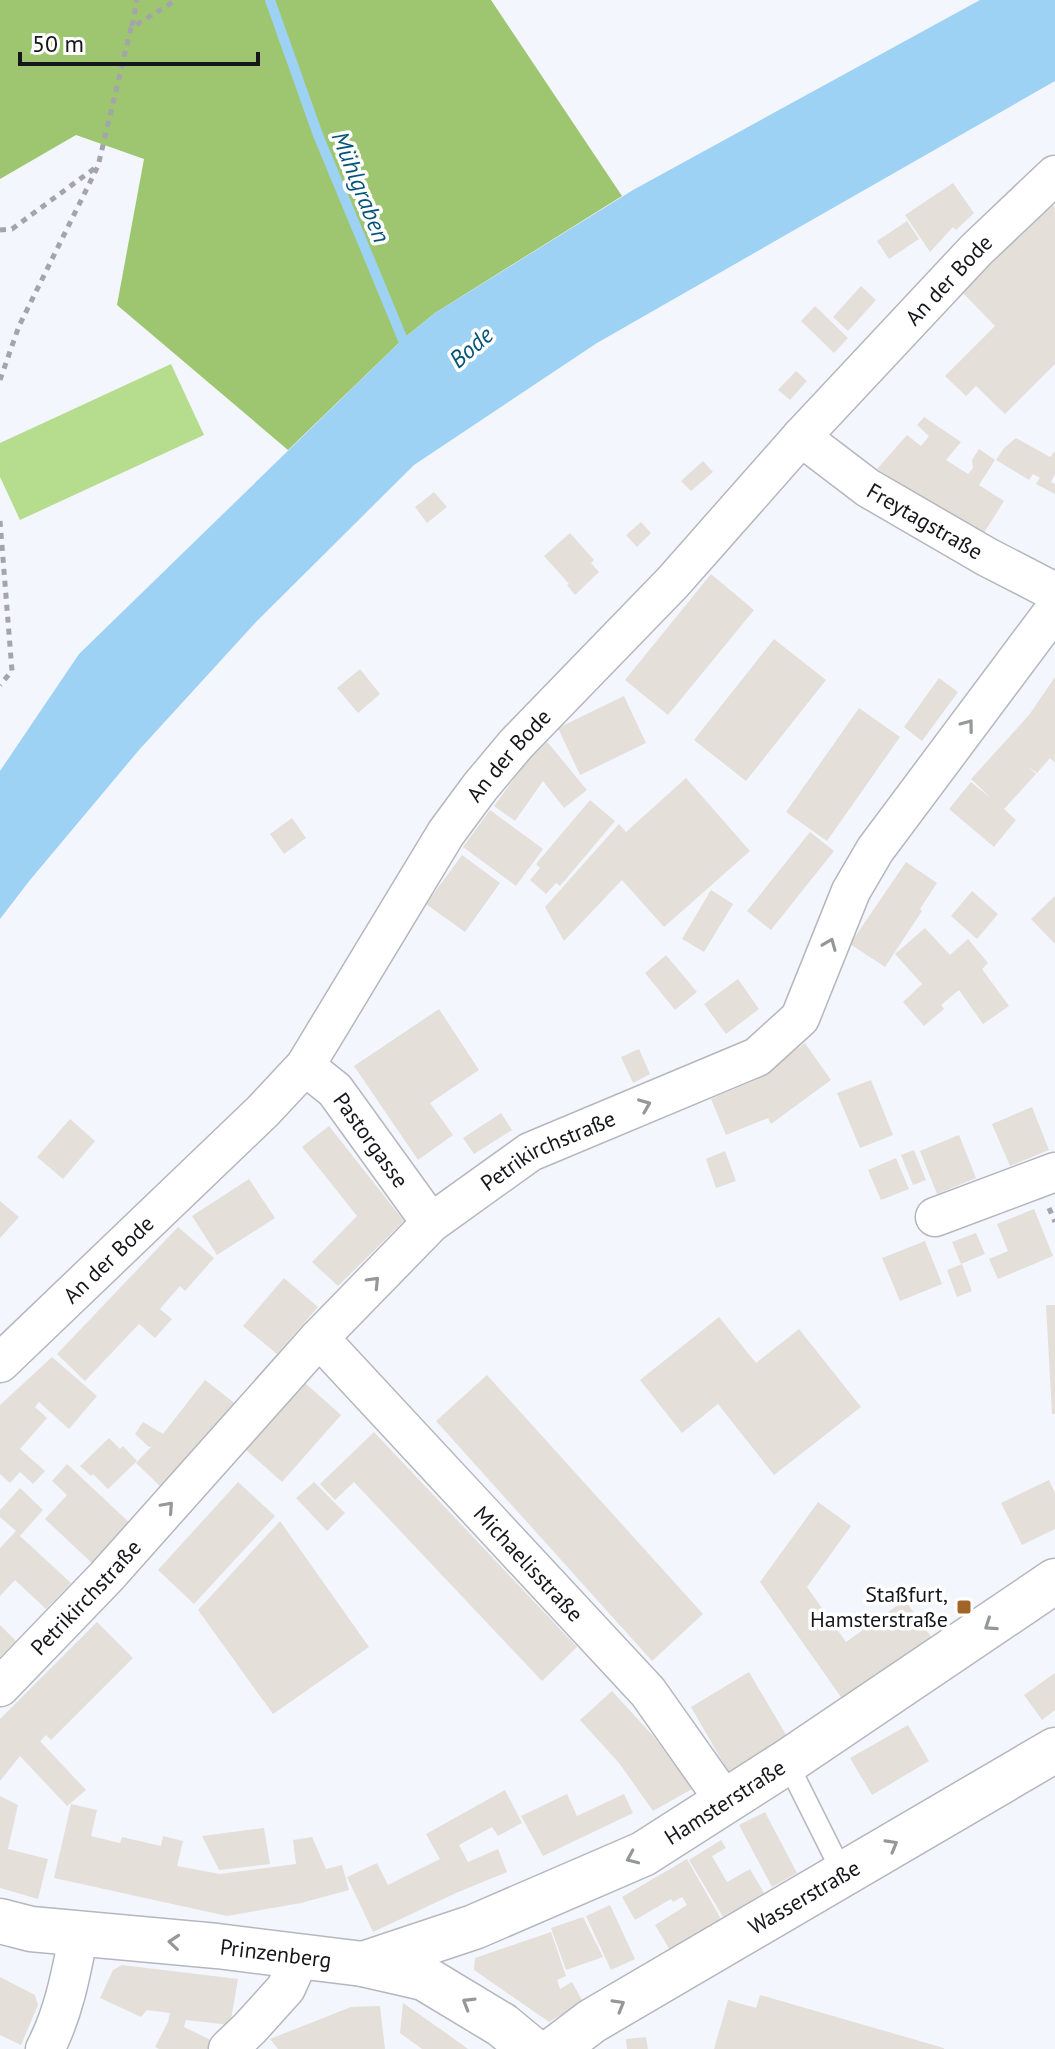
<svg xmlns="http://www.w3.org/2000/svg" width="1055" height="2049" viewBox="0 0 1055 2049" font-family="'PT Sans',sans-serif">
	<style>
		.green { fill: #b6dc8e }
		.forest { fill: #9ec671 }
		.water { fill: #9dd2f4 }
		.lines { fill: none; stroke-linecap: round; stroke-linejoin: round }
		.stream { stroke: #9dd2f4; stroke-width: 10 }
		.building { fill: #e4dfd9 }
		.service-casing { stroke: #b5b7be; stroke-width: 23 }
		.minor-casing { stroke: #b5b7be; stroke-width: 41 }
		.tertiary-casing { stroke: #b5b7be; stroke-width: 47 }
		.secondary-casing { stroke: #b5b7be; stroke-width: 47 }
		.path { stroke: #a3a5ab; stroke-width: 5; stroke-dasharray: 6 6; stroke-linecap: butt }
		.service { stroke: #fff; stroke-width: 20 }
		.minor { stroke: #fff; stroke-width: 38 }
		.tertiary { stroke: #fff; stroke-width: 44 }
		.secondary { stroke: #fff; stroke-width: 44 }
		.oneway { stroke: #969798 }
		.poi-dot { fill: #a26529; stroke: #fff; stroke-width: 3 }
		.labels { text-anchor: middle; dominant-baseline: central; stroke-width: 7; stroke-linejoin: round; paint-order: stroke }
		.street-label { font-size: 22px; fill: #16171a; stroke: #fff }
		.poi-label { font-size: 22px; fill: #16171a; stroke: #fff; text-anchor: end }
		.water-label { font-size: 24px; font-style: italic; fill: #045479; stroke: #fff }
	</style>
	<rect width="100%" height="100%" fill="#f4f6fd"/>
	<path class="green" d="M171,364l33,71 -184,85 -20,-43v-34z"/>
	<path class="forest" d="M0,0h491l131,196 -187,117 -32,26 -115,111 -171,-145 27,-146 -68,-24 -76,44z"/>
	<path class="water" d="M980,0h75v81l-458,262 -183,122 -158,157 -117,128 -109,130 -30,39v-148l79,-117 324,-315 32,-26 198,-123z"/>
	<g class="lines">
		<path class="stream" d="M270,0l48,135 90,217"/>
	</g>
	<path class="building" d="M953,183l21,30 -18,17 -3,-3 -23,25 -25,-37z
		M1050,202l5,5v157l-50,50 -29,-28 -10,10 -21,-20 50,-50 -34,-35z
		M907,221l12,18 -30,20 -12,-18z
		M861,286l15,14 -28,31 -15,-14z
		M815,306l33,32 -14,15 -33,-32z
		M796,371l11,10 -17,19 -12,-10z
		M924,417l37,25 -15,18 22,14 5,-6 -1,-8 7,-11 16,11 -16,25 25,16 -22,35 -105,-67 30,-34 14,11 8,-10 -12,-11z
		M1016,438l34,19 5,-6v23l-4,8 4,2v10l-19,-10 4,-6 -7,-4 -4,6 -33,-20 8,-12z
		M703,461l10,11 -22,19 -10,-10z
		M434,492l13,15 -20,16 -12,-16z
		M641,522l10,11 -14,14 -11,-12z
		M570,533l24,27 -3,3 8,9 -24,23 -8,-10 2,-1 -25,-28z
		M711,574l43,36 -86,105 -43,-35z
		M774,639l52,41 -80,101 -52,-41z
		M360,669l20,25 -22,19 -21,-25z
		M1055,677v86l-5,-5 -13,15 -8,-6 7,7 -32,35 12,11 -22,27 -45,-38 22,-27 22,18 -22,-21 58,-64z
		M939,678l19,14 -36,49 -18,-14z
		M624,696l22,47 -66,32 -22,-47z
		M859,708l41,29 -73,104 -41,-29z
		M544,738l43,52 -23,18 -21,-27 -28,40 -21,-15z
		M686,778l64,73 -86,76 -42,-47 -58,61 -19,-34 74,-83 7,8z
		M590,800l25,21 -55,65 -4,-3 -10,11 -16,-14 10,-12 -4,-4z
		M490,810l53,39 -27,37 -53,-39z
		M292,818l14,20 -22,16 -14,-20z
		M810,832l24,19 -63,79 -24,-19z
		M462,855l38,28 -35,49 -39,-28z
		M906,862l31,21 -17,26 2,2 -37,56 -35,-23z
		M711,890l22,14 -29,48 -22,-13z
		M972,891l26,23 -21,25 -26,-23z
		M1055,896v48l-24,-25z
		M925,928l25,27 18,-16 20,24 -6,6 27,37 -26,18 -24,-34 -18,15 3,4 -20,17 -21,-24 19,-18 -27,-30z
		M666,955l31,37 -22,18 -30,-37z
		M738,979l21,30 -33,25 -22,-30z
		M439,1009l40,61 -49,33 23,32 -35,25 -64,-94z
		M805,1043l26,37 -60,44 -3,-6 -42,17 -15,-36 42,-18z
		M639,1049l11,25 -17,9 -12,-26z
		M871,1080l22,55 -33,13 -23,-55z
		M1032,1107l17,43 -39,16 -18,-42z
		M501,1113l11,17 -38,24 -11,-16z
		M70,1119l25,22 -32,38 -26,-22z
		M329,1126l75,95 -66,65 -26,-24 45,-46 -55,-69z
		M959,1135l17,43 -39,16 -17,-43z
		M914,1150l12,30 -13,5 -12,-30z
		M725,1151l11,30 -20,7 -10,-29z
		M896,1158l13,31 -28,11 -13,-30z
		M249,1179l26,39 -58,37 -25,-39z
		M0,1201l19,16 -19,21z
		M1034,1209l19,47 -55,23 -9,-20 19,-8 -11,-27z
		M178,1227l36,31 -29,33 -5,-5 -20,23 12,10 -17,19 -16,-14 -54,57 -28,-27z
		M976,1233l9,21 -24,10 -9,-22z
		M925,1241l17,43 -42,17 -18,-43z
		M962,1264l10,27 -15,6 -10,-27z
		M284,1278l34,29 -41,47 -34,-28z
		M1046,1305h9v109h-3z
		M719,1317l37,46 43,-34 62,78 -87,68 -56,-71 -36,29 -42,-53z
		M52,1357l45,39 -28,33 -30,-27 -4,5 12,11 -27,31 25,22 -12,13 -13,-12 -10,11 -10,-9v-69z
		M487,1375l216,239 -51,47 -216,-240z
		M205,1380l32,25 -72,86 -29,-28 16,-17 -3,1 -14,-13 8,-12 20,12z
		M305,1383l36,32 -59,67 -37,-33z
		M374,1432l203,215 -35,34 -188,-199 -19,18 -15,-16z
		M109,1438l11,11 3,-3 14,15 -29,28 -15,-15 -2,2 -11,-10z
		M67,1464l66,62 -38,40 -50,-47 22,-24 -15,-14z
		M1049,1480l6,13v36l-33,16 -21,-42z
		M238,1482l37,34 -81,88 -36,-34z
		M314,1482l31,31 -18,18 -31,-33z
		M20,1488l23,22 -23,26 51,47 -25,26 -31,-29 -15,16v-48l16,-17 -16,-14v-7z
		M818,1502l33,24 -44,61 39,55 59,-42 27,38 -89,62 -83,-118z
		M280,1521l89,126 -96,67 -75,-104z
		M97,1622l36,36 -82,82 -5,-5 -6,6 46,49 -19,16 -47,-50 -20,25v-62z
		M0,1625l16,16 -16,16z
		M749,1672l39,66 -59,35 -38,-66z
		M1055,1673v37l-13,10 -18,-25z
		M612,1691l43,47 37,51 -39,22 -34,-48 -39,-43z
		M908,1725l21,36 -57,34 -22,-37z
		M505,1790l17,33 -24,13 -6,-9 -33,18 9,17 30,-13 9,23 -51,21 -83,39 -26,-55 30,-14 11,22 52,-26 -14,-25z
		M567,1794l10,22 47,-22 9,19 -90,43 -22,-40z
		M0,1796l18,9 -10,44 40,10 -10,40 -38,-11z
		M71,1804l26,6 -6,26 29,7 2,-6 39,9 2,-10 20,5 -6,25 43,8 76,-10 -3,-24 19,-3 14,32 16,-4 7,25 -48,13 -74,13 -173,-38z
		M765,1812l32,61 -25,14 -33,-62z
		M264,1828l6,36 -51,6 -17,-34z
		M721,1840l5,8 -14,8 15,26 23,-13 14,24 -41,24 -34,-57z
		M687,1859l34,60 -51,31 -15,-25 32,-20 -5,-8 -9,5 -2,-3 -36,21 -13,-23z
		M610,1905l25,54 -24,11 -25,-54z
		M583,1917l20,40 -37,13 -15,-42z
		M551,1932l15,44 -9,4 3,9 12,-7 11,20 -34,20 -75,-52 1,-12z
		M122,1965l116,14 -8,46 -44,-5 -2,7 33,16 -6,6h-52l-4,-2 13,-25 2,-9 -23,-3 -6,7 -41,-19 13,-28z
		M0,1977l35,18 3,10 -17,40 -21,-10z
		M760,1995l184,53v1h-230l14,-49 28,8z
		M403,2003l43,30 22,16h-46l-22,-16z
		M380,2006l5,43h-107l-8,-10 81,-32z
		M646,2037l2,12h-21l-1,-10z"/>
	<g class="lines">
		<g class="service-casing">
			<path id="service" d="M787,1762l56,112"/>
		</g>
		<g class="minor-casing">
			<g id="minor">
				<path id="s1" d="M801,437l67,51 119,69 68,35"/>
				<path id="s2" d="M305,1066l30,24 96,133"/>
				<path d="M935,1217l120,-45"/>
				<path id="s3" d="M319,1338l329,354 77,109"/>
				<path id="s4" d="M0,1363l263,-252 42,-45 141,-233 34,-46 36,-43 157,-162 128,-145 175,-187 79,-75"/>
				<path id="s5" d="M0,1687l106,-110 213,-239 112,-115 99,-71 227,-95 43,-39 51,-127 24,-41 180,-241"/>
				<path d="M45,2049c19,-36 26,-76 34,-116"/>
				<path d="M228,2049l22,-21 36,-40 14,-31"/>
			</g>
		</g>
		<g class="tertiary-casing">
			<g id="tertiary">
				<path id="s6" d="M363,1964l111,-37 169,-73 144,-92 268,-181"/>
				<path id="s7" d="M555,2049l37,-28 463,-271"/>
			</g>
		</g>
		<g class="secondary-casing">
			<g id="secondary">
				<path id="s8" d="M0,1921l31,8 186,17 146,18 61,14 78,47 29,24"/>
			</g>
		</g>
		<path class="path" d="M132,26l5,-26
			M0,230l12,-1 83,-61
			M0,380l19,-54 79,-160 33,-138 45,-28
			M0,521l12,150 -12,14
			M1049,1208l6,14"/>
		<use href="#service" class="service"/>
		<use href="#minor" class="minor"/>
		<use href="#tertiary" class="tertiary"/>
		<use href="#secondary" class="secondary"/>
	</g>
	<defs><path id="oneway-chevron" d="M-2-3.5L2.5 0L-2 3.5" fill="none" stroke-width="1.6" stroke-linecap="round" stroke-linejoin="round" transform="scale(2)"/></defs>
	<g class="oneway">
		<use href="#oneway-chevron" transform="translate(968 725) rotate(-53)"/>
		<use href="#oneway-chevron" transform="translate(830 944) rotate(-68)"/>
		<use href="#oneway-chevron" transform="translate(645 1105) rotate(-22)"/>
		<use href="#oneway-chevron" transform="translate(374 1282) rotate(-46)"/>
		<use href="#oneway-chevron" transform="translate(168 1507) rotate(-48)"/>
		<use href="#oneway-chevron" transform="translate(990 1625) rotate(146)"/>
		<use href="#oneway-chevron" transform="translate(892 1845) rotate(-30)"/>
		<use href="#oneway-chevron" transform="translate(632 1858) rotate(156)"/>
		<use href="#oneway-chevron" transform="translate(174 1942) rotate(-175)"/>
		<use href="#oneway-chevron" transform="translate(468 2003) rotate(-149)"/>
		<use href="#oneway-chevron" transform="translate(619 2005) rotate(-30)"/>
	</g>
	<rect class="poi-dot" x="956" y="1599" width="16" height="16" rx="4"/>
	<g class="labels">
		<g class="street-label">
			<text stroke="none"><textPath href="#s4" startOffset="1446">An der Bode</textPath></text>
			<text stroke="none"><textPath href="#s1" startOffset="150">Freytagstraße</textPath></text>
			<text stroke="none"><textPath href="#s4" startOffset="798">An der Bode</textPath></text>
			<text stroke="none"><textPath href="#s2" startOffset="100">Pastorgasse</textPath></text>
			<text stroke="none"><textPath href="#s5" startOffset="772">Petrikirchstraße</textPath></text>
			<text stroke="none"><textPath href="#s4" startOffset="150">An der Bode</textPath></text>
			<text stroke="none"><textPath href="#s3" startOffset="308">Michaelisstraße</textPath></text>
			<text stroke="none"><textPath href="#s5" startOffset="124">Petrikirchstraße</textPath></text>
			<text stroke="none"><textPath href="#s6" startOffset="398">Hamsterstraße</textPath></text>
			<text stroke="none"><textPath href="#s7" startOffset="292">Wasserstraße</textPath></text>
			<text stroke="none"><textPath href="#s8" startOffset="278">Prinzenberg</textPath></text>
		</g>
		<g class="poi-label">
			<text x="948" y="1594">Staßfurt,<tspan x="948" dy="25">Hamsterstraße</tspan></text>
		</g>
		<g class="water-label">
			<text transform="translate(361 187) rotate(68)">Mühlgraben</text>
			<text transform="translate(471 347) rotate(-41)">Bode</text>
		</g>
	</g>
	<path d="M20 52v12h238v-12" fill="none" stroke="#16171a" stroke-width="4"/>
	<text x="32" y="52" font-size="24" fill="#16171a" stroke="#ffffff" stroke-width="6" paint-order="stroke">50 m</text>
</svg>
